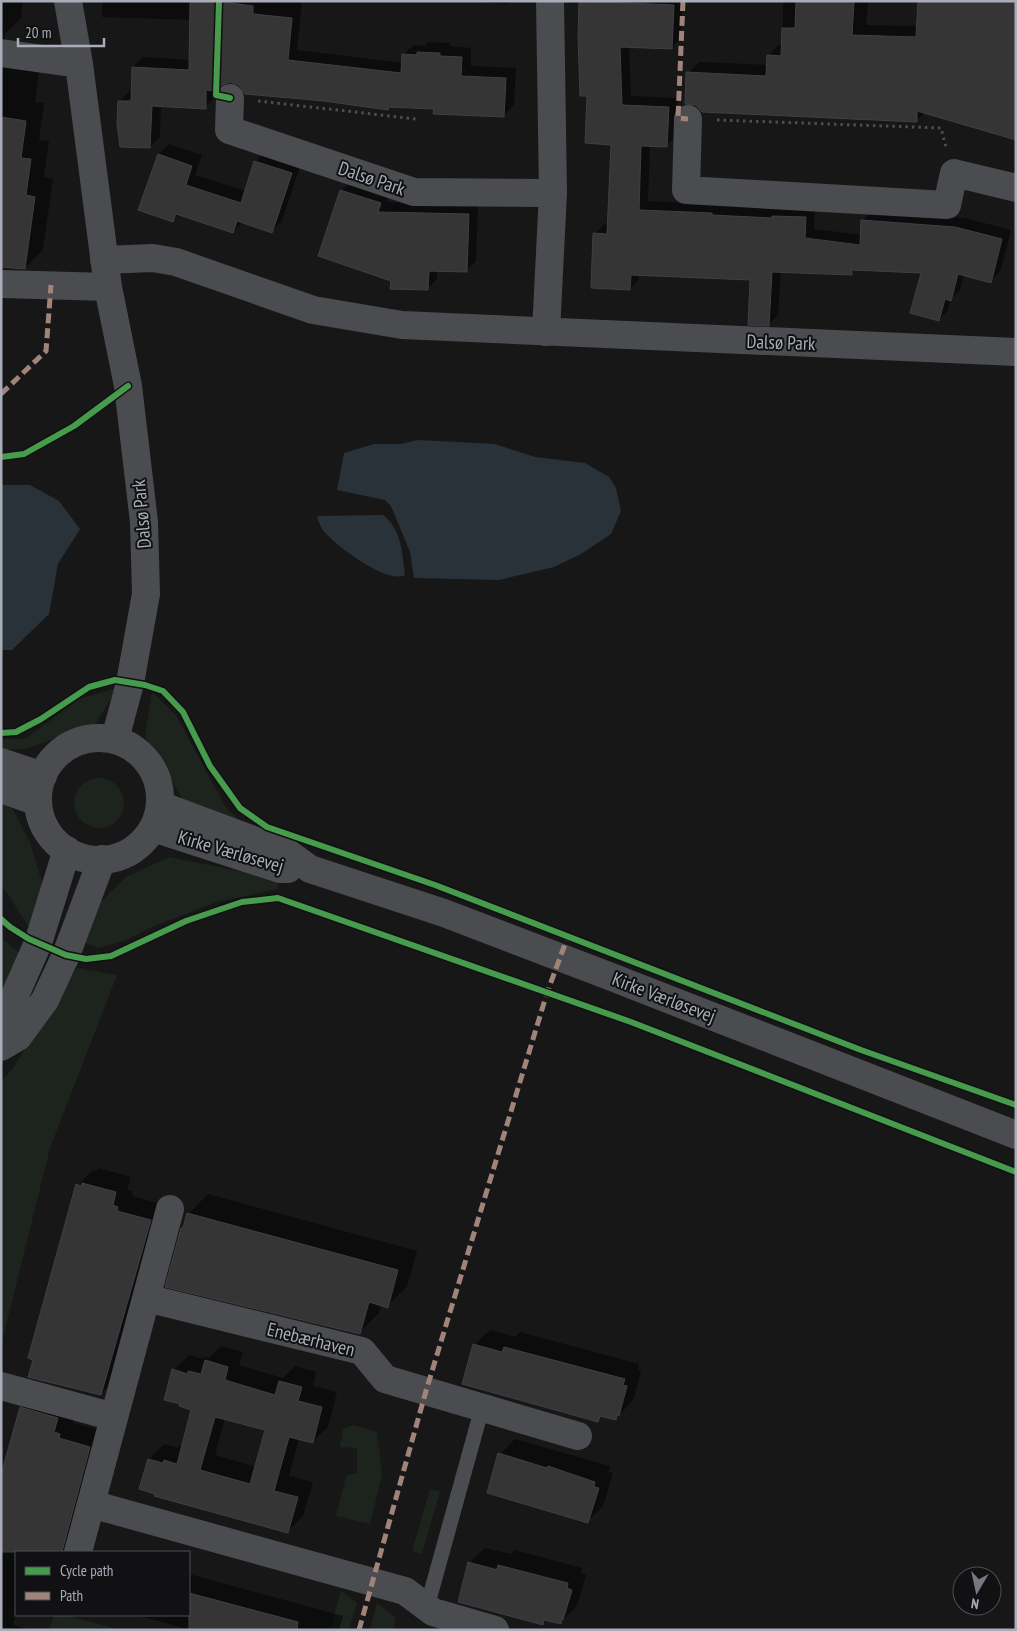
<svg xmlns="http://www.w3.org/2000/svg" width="1017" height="1631" viewBox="0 0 1017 1631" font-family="'PT Sans Narrow',sans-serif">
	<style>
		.green { fill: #1d241e }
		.water { fill: #2a3239 }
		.shadow { fill: #0007; fill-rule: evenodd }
		.building { fill: #353536; stroke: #3f4043; fill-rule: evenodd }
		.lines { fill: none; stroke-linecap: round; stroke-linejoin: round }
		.path { stroke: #4d4e52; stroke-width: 3; stroke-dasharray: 2.5 4; stroke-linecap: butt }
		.service { stroke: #4b4c50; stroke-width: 15 }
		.minor { stroke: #4b4c50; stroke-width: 28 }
		.tertiary { stroke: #4b4c50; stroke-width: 28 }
		.quiet { stroke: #a18479; stroke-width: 5; stroke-dasharray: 10 5; stroke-linecap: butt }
		.cycleway-casing { stroke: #111113; stroke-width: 9 }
		.cycleway { stroke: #469c4c; stroke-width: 6 }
		.labels { text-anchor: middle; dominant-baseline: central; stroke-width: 4; stroke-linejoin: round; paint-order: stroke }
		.street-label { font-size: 19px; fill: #a8adb8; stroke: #111113 }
	</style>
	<rect width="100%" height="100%" fill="#171717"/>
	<path class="green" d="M117,688l-21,35 -70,26 -25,1v-11h24l54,-40z
		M152,692l25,25 49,91 23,21 -63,-25 -41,-67z
		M74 803a25 25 0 1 1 50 0a25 25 0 1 1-50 0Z
		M1,804l11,4 18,34 14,47 -15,38 -28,-43z
		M169,857l109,22v10l-61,13 -68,26 -22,12 -29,8 -12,-5 13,-39 27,-27z
		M1,938l18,15 -18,45z
		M77,968l40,7 -67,173 -49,198v-264l12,-14z
		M353,1425l24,7 5,43 -12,49 -34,-8 10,-40 11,-3v-25l-17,-1 3,-18z
		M430,1489l10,2 -18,63 -10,-3z
		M341,1591l16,12 -8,27h-19z
		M377,1603l19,15 -3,12h-23z
		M54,1615h11l56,15h-72z"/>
	<path class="water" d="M418,440l77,4 40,13 50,6 24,14 7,11 5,23 -10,23 -30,20 -27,13 -55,13 -85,-2 -4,-26 -19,-46 -6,-6 -48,-10 7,-37 30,-9h27z
		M1,485h29l29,16 21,28 -22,35 -9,50 -37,36h-11z
		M383,515c19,15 19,38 22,60 -17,10 -71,-30 -82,-45 -3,-4 -5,-10 -6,-14z"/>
	<path class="shadow" d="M1,1h22l-2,17 -17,17 1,6 35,22 -5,39 9,1 -5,37 10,1 -5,36 9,2 -10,70 -18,19 -24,-3z
		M103,1h199l-5,49 106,13v-8l10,-10 12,1 3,-4 22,1v3l21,2v18l45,2 -2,37 -10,10 -69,-7 -44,-2 -3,3 -158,-28 -7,2 -8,7v7l-10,10 -44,-2 -1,32 -10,10 -31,-45 10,-11h3l1,-24 10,-10 47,3 1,-40 -89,-3z
		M465,1h45l-2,3z
		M581,1h101l-1,37 -10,10 -42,-2 2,50 47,2 -2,38 -10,10 -16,-1 -2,56 167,7 -1,21 48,6 1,-15 9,-9 93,7 46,12 -11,42 -10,9 -26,-7 -4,16 -9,8 -3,12 -9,10 -16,-48 -67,-3 -5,5 -70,-3 -3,44 -9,9 -18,-46 -112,-4v5l-9,10 -35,-55 9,-10h5l4,-81 -25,-48z
		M783,1h85l-2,24 52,1 8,86 -10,9 -228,-48 11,-11 69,3v-9l11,-12 4,1z
		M169,144l33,11 -7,20 51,16 9,-29 11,-11 35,12 -19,58 -10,10 -29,-9 -10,9 -53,-17 -7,7 -14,-67z
		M351,181l38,12 -2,9 91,3 -2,56 -10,10 -29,-1v9l-10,10 -34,-9 -52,-89z
		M98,1168l33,9 -4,13 6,1 -1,5 33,9 -49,173 -15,16 -23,-209 15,-15 3,1z
		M208,1194l209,57 -10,36 -20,19 -6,-1 -2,8 -20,20 -177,-104 3,-3 3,-12z
		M490,1330l25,7 5,-5 119,32 -1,6 3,1 -7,28 -18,20 -14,-4 -4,5 -124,-75z
		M221,1346l22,6 -4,13 44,13 12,-12 21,6 -3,14 24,6 -9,35 -16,15 -13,-4 -10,38 24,6 -10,34 -15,15 -132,-38 -7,-34 15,-15 14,4 2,-2h3l10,-37 -19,-39 15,-15 14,4 2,-2 4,1zM225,1418l41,11 -10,38 -41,-12z
		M36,1393l38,26 -1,4 32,8 -15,121h-74v63l-3,10 19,5h-31v-150l20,-72z
		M515,1439l95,27 -1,6 4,1 -10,33 -15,15 -88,-67z
		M485,1548l26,6 4,-4 67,18 -1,5 5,2 -8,28 -3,5 -15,15 -14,-3 -4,4 -73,-61zM478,1564l26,6 -1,3 -25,-7z
		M189,1574l154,42 -4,14h-148l-55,-15h53z"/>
	<path class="building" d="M190,1h25l38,5v8l39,4 -4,42 113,13 1,-19 15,1v-3l23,1v3l22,1 -1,19 45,2 -2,39 -71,-3 1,-5 -45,-2 -1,3 -64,-9 -79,-7 -6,-9 -9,-3 -8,3 -6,6 -10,-1v19l-54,-3 -2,42 -30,-1 -3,-24 1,-22h13l1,-34 57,3z
		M579,1l95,4 -2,44 -52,-2 2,58 47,2 -2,40 -26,-1 -2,64 73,3v2l60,3v-2l34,1 -1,21 55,7 1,-25 94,7 47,12 -11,44 -33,-9 -7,27 -6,-2 -6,22 -29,-8 11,-40 -69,-3v5l-80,-3 -3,54 -21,-1 2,-45 -119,-5 -1,15 -39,-2 2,-55 14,1 4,-89 -26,-2 2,-47h-7l-2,-59z
		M796,1h58l-2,34 64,2 2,-36h98v139l-99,-29v11l-215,-10 -6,-7 -11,-1 1,-32 80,4 1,-21 14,1 1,-28h13z
		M1,117l25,4 -5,37 10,1 -5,36 9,2 -10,72 -24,-2z
		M158,154l34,12 -6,19 55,18 13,-42 38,12 -20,60 -35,-12 -4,12 -57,-19 -3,8 -35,-12z
		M340,190l41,13 -3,9 91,2 -2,58 -38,-1 -1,19 -38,-1 1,-8 -73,-25z
		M82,1183l34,9 -3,13 5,2 -1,4 34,9 -50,175 -73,-18 5,-17 -5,-2 22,-80 26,-94 5,2z
		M187,1213l211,57 -10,38 -19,-6 -9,32 -195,-47 16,-59h2z
		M473,1344l29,8 2,-5 121,32 -2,6 4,1 -8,30 -2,-1 -1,5 -16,-4 -2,6 -136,-38z
		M205,1360l23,7 -3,13 50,15 4,-14 23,6 -4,14 24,6 -9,36 -24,-6 -15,54 24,6 -10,36 -134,-37 1,-2 -16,-5 9,-30 15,4 1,-3 13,4 14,-54 -12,-4 1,-2 -16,-4 8,-31 16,5v-3l13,3zM215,1417l50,13 -15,54 -50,-14z
		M20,1407l38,11 -4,14 6,2 -1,4 31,9 -28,105h-61v-77z
		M498,1453l49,15 1,-2 47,16 -1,5 5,1 -11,35 -101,-30z
		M468,1562l29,8 1,-5 70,18 -1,5 5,2 -9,30 -1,-1 -1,5 -17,-4 -1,5 -85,-23z
		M189,1593l109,29 -1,8h-108z"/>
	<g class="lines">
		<path class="path" d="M258,101l158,18
			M717,120l224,8 5,19"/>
		<path class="service" d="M427,1607l55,-199"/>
		<path class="minor" d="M68,1l11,63 29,223 20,99 16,136 2,72 -16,89 -15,56
			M1,53l78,11
			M230,98l-1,32 185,62 139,1
			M688,119l-2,71 261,15 7,-32 62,15
			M104,260l49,-2 23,4 137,48 89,15 614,27
			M1,284l107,3
			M546,332l7,-139 -3,-192
			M1,1027l37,-84 29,-93
			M1,1047l17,-10 27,-37 21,-45 36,-96
			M146,1298l216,53 23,28 193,57
			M1,1386l113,31
			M91,1504l314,87 28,21 62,18
			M78,1552l92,-343"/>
		<path class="tertiary" d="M38 799a61 61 0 1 1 122 0a61 61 0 1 1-122 0Z
			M1,762l42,14
			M1,789l37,13
			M160,805l128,48 22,16 134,44 165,63 407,159
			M153,828l127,41h8"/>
		<path class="quiet" d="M683,1l-5,117 10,1
			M1,394l45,-43 5,-66
			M359,1630l67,-239 121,-398 21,-57"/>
		<g class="cycleway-casing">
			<path id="cycleway" d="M219,1l-3,94 14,3
				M1,457l23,-3 50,-28 54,-40
				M1,733l15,-1 25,-13 48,-32 26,-7 30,5 18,6 20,21 27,54 30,42 27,19 168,58 426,165 155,55
				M1,919l9,8 19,12 37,16 20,4 25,-3 75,-35 56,-19 36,-4 353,124 385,150"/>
		</g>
		<use href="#cycleway" class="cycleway"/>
	</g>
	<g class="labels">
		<g class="street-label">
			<text transform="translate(372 178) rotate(19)">Dalsø Park</text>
			<text transform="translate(781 342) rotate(2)">Dalsø Park</text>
			<text transform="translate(141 514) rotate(-95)">Dalsø Park</text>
			<text transform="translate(231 851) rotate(16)">Kirke Værløsevej</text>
			<text transform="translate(664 997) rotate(21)">Kirke Værløsevej</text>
			<text transform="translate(311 1339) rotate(14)">Enebærhaven</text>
		</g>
	</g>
	<rect width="1017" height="1631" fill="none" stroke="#a8adb8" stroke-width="5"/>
	<rect x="15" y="1551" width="175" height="65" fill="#111113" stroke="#4d4f55"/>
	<rect x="25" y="1567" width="25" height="8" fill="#469c4c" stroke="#4d4f55"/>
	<text x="60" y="1576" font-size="15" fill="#a8adb8">Cycle path</text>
	<rect x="25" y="1592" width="25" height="8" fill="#a18479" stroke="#4d4f55"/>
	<text x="60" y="1601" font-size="15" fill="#a8adb8">Path</text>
	<g transform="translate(977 1591) rotate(189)"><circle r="24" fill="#111113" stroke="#4d4f55"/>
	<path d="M0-4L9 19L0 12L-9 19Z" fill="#757880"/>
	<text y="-8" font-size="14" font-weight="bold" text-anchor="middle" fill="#a8adb8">N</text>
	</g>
	<path d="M18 38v8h86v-8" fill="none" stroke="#a8adb8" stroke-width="2.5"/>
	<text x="25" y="38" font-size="15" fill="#a8adb8" stroke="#111113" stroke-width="4" paint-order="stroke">20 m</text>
</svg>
